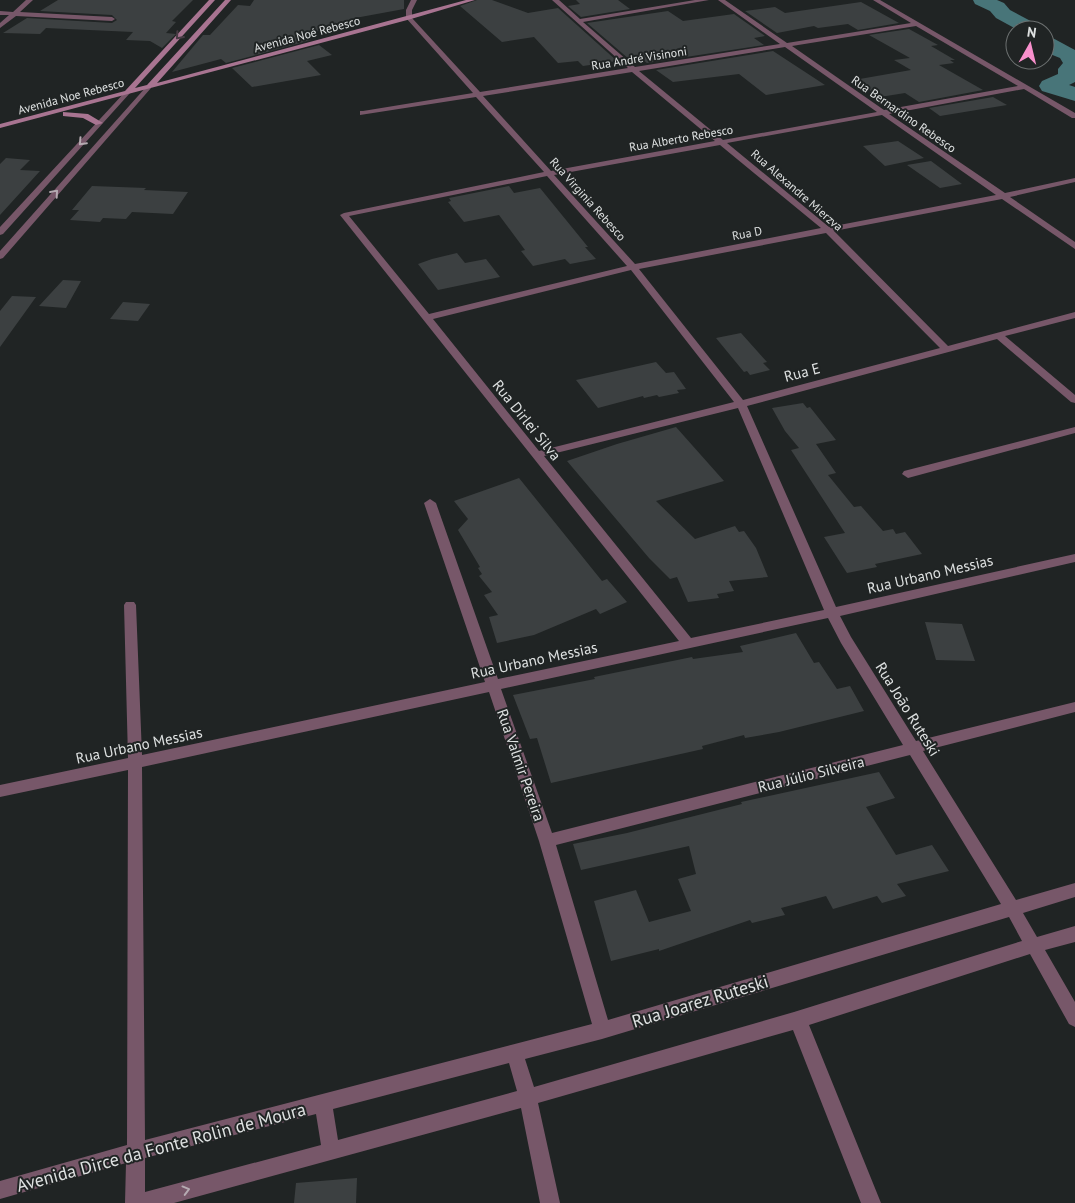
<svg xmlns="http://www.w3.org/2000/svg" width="1075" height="1203" viewBox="0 0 1075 1203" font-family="'PT Sans',sans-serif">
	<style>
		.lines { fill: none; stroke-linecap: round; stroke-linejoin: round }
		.river { fill: #487579; fill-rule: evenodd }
		.building { fill: #3c4041 }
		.street { fill: #775769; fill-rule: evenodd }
		.secondary { fill: #a87491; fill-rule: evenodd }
		.oneway { stroke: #493c45 }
		.oneway2 { stroke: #b5aab1 }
		.labels { text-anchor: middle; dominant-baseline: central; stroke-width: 4; stroke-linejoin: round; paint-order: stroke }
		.far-street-label { font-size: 12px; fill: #dee1e1; stroke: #202424 }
		.street-label { font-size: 15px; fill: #dee1e1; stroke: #202424 }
		.near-street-label { font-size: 18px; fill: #dee1e1; stroke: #202424 }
	</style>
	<rect width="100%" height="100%" fill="#202424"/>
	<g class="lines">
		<path class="river" d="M973,0h24l7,3 6,7 30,16 3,4h-25l-22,-12 -6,-7 -15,-7z
			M1045,35c7,2 22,11 30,15v32l-6,3 6,2v14l-33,-10 -3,-5 3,-5 16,-7v-5l5,-6 -3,-5 -15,-6z"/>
	</g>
	<path class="building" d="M58,0h135l-21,21 4,1 -10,11 10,1 -14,14 -12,-7 -24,-1 7,-8 -87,-4 -6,6 -37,-1 24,-15 85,5 5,-3 -5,-5 -72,-4z
		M254,0h150v9l-49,9 3,2 -54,15 7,5 -85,23 -5,-4 -49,13 31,-37h7l28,-30 12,1z
		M477,0h15l36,13 30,-5 59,53 -34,5 -5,-5 -20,2 -24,-26 -32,5 -42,-36z
		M576,0h42l12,9 -49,8 -13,-11 12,-2z
		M861,2l38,21 -41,7 -10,-6 -30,4 -4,-2 -37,7 -32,-22 30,-4 10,6z
		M668,11l15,10 51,-7 31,22 -11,2 10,7 -117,18 -7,-5 -11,1 -42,-36z
		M909,29l29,16 -7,1 24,14h-5l4,3 -15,2 44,25 -64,12 -14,-9 -25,4 -26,-17 57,-10 -17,-10 16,-2 -41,-23z
		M319,45l13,10 -25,6 14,14 -69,12 -20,-19z
		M773,51l52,34 -59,10 -27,-21 -66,8 -17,-12z
		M993,97l14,8 -67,11 -11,-8z
		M898,141l26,17 -39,8 -22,-20z
		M6,158l24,2 -10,10 20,1 -40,44v-51z
		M931,161l31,23 -22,4 -33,-23z
		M92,186l54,2 -2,2 44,2 -15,22 -41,-2 -6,7 -23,-1 -3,4 -30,-2 9,-10h-7z
		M509,186l5,7 26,-5 48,59h-3l11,12 -26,5 -5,-5 -32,7 -12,-15 4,-1 -26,-35 -35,7 -16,-20 3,-1 -2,-3z
		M457,253l8,10 21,-4 14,18 -62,13 -20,-26 14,-5z
		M63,280l18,1 -15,27 -27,-2z
		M12,296l24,1 -36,50v-36z
		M123,302l27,2 -12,17 -28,-2z
		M741,333l26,29 -4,1 7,7 -20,5 -3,-4 -3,1 -28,-34z
		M656,362l10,11 8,-1 12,17 -9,1 2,3 -20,4 -2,-2 -13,3 -1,-2 -45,12 -22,-28z
		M803,403l4,5 3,-1 26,33 -20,4 20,29 -8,2 26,32 7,-1 22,25 10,-2 3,5 9,-2 17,22 -47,10 2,3 -30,6 -23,-36 21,-4 -54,-83 8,-2 -14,-17 -13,-23z
		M676,427l48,54 -68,20 39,38 40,-13 4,6 5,-1 12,17 12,29 -39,4 5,10 -17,3 2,4 -31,4 -11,-25 -7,2 -21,-21 -82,-97 50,-17z
		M519,478l83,103 5,-2 20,23 -27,12 -4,-5 -62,26 -37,8 -8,-26 9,-2 -14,-20 8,-3 -13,-16 3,-2 -4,-6 2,-1 -22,-37 10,-11 -14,-18z
		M925,622l37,2 13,37 -39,-1z
		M796,633l18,30 5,-1 18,27 13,-3 14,25 -85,21 -34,6 -1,-3 -42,11 1,3 -152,34 -14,-45 -7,1 -17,-44 82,-16 -1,-2 98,-20 1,2 50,-7 -3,-6z
		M879,772l16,26 -29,9 30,48 36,-10 17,26 -52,13 9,12 -24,7 -5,-7 -44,13 -7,-13 -45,12 4,7 -33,8 -2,-3 -91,31v-2l-48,12 -17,-60 42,-11 13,32 42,-11 -13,-32 18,-5 -7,-28 -108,24 -8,-26 54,-11 115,-29 -1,-2z
		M357,1178l-1,25h-62l2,-20z"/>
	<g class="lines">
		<path class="street" d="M26,0h7l-13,12 92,5 3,2 -3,2 -96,-5 -16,12v-5l9,-8h-9v-4l13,1z
			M411,0h6l-5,10v8l68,74 148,-24 -76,-68h7l21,19 115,-19h14l-126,22 52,45 145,-23 -62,-44h7l62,43 124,-20 -38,-23h7l195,113v5h-3l-48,-29 -135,25 116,79 70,-15v4l-65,15 65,45v7l-73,-50 -168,32 114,115 127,-34v6l-70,18 70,59v8l-4,-1 -74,-63 -250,67 89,201 239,-53v8l-235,54 11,21 65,104 159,-39v10l-152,39 93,149 59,-17v14l-52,16 14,24 38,-11v16l-30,8 30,52v25l-6,-3 -39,-70 -221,71 72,178h-20l-68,-173 -255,73 22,100h-20l-19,-95 -347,95h-49l1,-40 -126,36v-18l127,-36 1,-375 -128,27v-12l128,-27 -4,-153 2,-3h8l2,3 6,150 343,-73 -61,-179 6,-4 6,4 62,176 181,-38 -339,-426 4,-2 200,-41 -68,-75 -116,18v-4h3l110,-18 -67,-75v-8zM916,26l102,60 -134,24 -92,-64zM785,47l92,65 -154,28 -84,-69zM632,72l83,69 -164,30 -68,-75zM882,115l114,80 -167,32 -102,-84zM720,145l101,83 -186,36 -81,-89zM547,176l80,90 -198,48 -80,-98zM826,233l114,115 -197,52 -104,-131zM631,270l103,132 -195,49 -106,-132zM738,408l86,202 -133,28 -147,-182zM828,618l13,25 62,102 -351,88 -51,-144zM489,692l50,149 53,183 -447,116 -3,-373zM910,755l91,149 -393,116 -52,-175zM1009,917l13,24 -228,71 -260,75 -9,-28 77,-20zM509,1063l8,28 -179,49 -5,-31zM316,1114l5,31 -176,47v-34z
			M146,87l5,1 -148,170 -3,1v-8z
			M125,92l5,1 -127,141 -3,1v-8z
			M1075,427v6l-167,45 -6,-4 2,-3z"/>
		<path class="secondary" d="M209,0h6l-80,88 12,-3 78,-85h6l-74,83 309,-83h9l-64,19 -411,109v-4l125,-33z
			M63,112l25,2 15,9 -7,2 -13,-7 -20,-2z"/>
	</g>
	<defs><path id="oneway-chevron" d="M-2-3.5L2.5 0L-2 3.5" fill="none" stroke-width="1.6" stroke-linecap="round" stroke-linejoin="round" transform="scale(1.25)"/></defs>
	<use class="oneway" href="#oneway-chevron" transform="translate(179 36) rotate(132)"/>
	<g class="oneway2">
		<use href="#oneway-chevron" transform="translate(82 142) rotate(133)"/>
		<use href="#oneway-chevron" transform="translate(55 193) rotate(-49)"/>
		<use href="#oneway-chevron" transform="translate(186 1190) rotate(-15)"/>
	</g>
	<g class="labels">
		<g class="far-street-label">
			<text transform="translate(307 34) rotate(-15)">Avenida Noé Rebesco</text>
			<text transform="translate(639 58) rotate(-9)">Rua André Visinoni</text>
			<text transform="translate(71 96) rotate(-15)">Avenida Noe Rebesco</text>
			<text transform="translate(904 114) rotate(35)">Rua Bernardino Rebesco</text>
			<text transform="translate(681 138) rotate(-10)">Rua Alberto Rebesco</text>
			<text transform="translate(797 190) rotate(41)">Rua Alexandre Mierzva</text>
			<text transform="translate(588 199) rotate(48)">Rua Virginia Rebesco</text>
			<text transform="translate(747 233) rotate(-11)">Rua D</text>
		</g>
		<g class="street-label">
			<text transform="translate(802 372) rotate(-15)">Rua E</text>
			<text transform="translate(527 420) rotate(51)">Rua Dirlei Silva</text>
			<text transform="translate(930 574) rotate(-13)">Rua Urbano Messias</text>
			<text transform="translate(534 660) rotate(-12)">Rua Urbano Messias</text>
			<text transform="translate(908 709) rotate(58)">Rua João Ruteski</text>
			<text transform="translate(139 745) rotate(-12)">Rua Urbano Messias</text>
			<text transform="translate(521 765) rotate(71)">Rua Valmir Pereira</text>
			<text transform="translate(811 774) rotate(-14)">Rua Júlio Silveira</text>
		</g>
		<g class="near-street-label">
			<text transform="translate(700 1001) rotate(-17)">Rua Joarez Ruteski</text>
			<text transform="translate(161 1147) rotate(-15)">Avenida Dirce da Fonte Rolin de Moura</text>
		</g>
	</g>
	<g transform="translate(1030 45) rotate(8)"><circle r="24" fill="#202424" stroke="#6c7070"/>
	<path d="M0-4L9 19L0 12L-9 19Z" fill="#f890cc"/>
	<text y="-8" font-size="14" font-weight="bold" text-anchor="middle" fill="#dee1e1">N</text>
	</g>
</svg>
